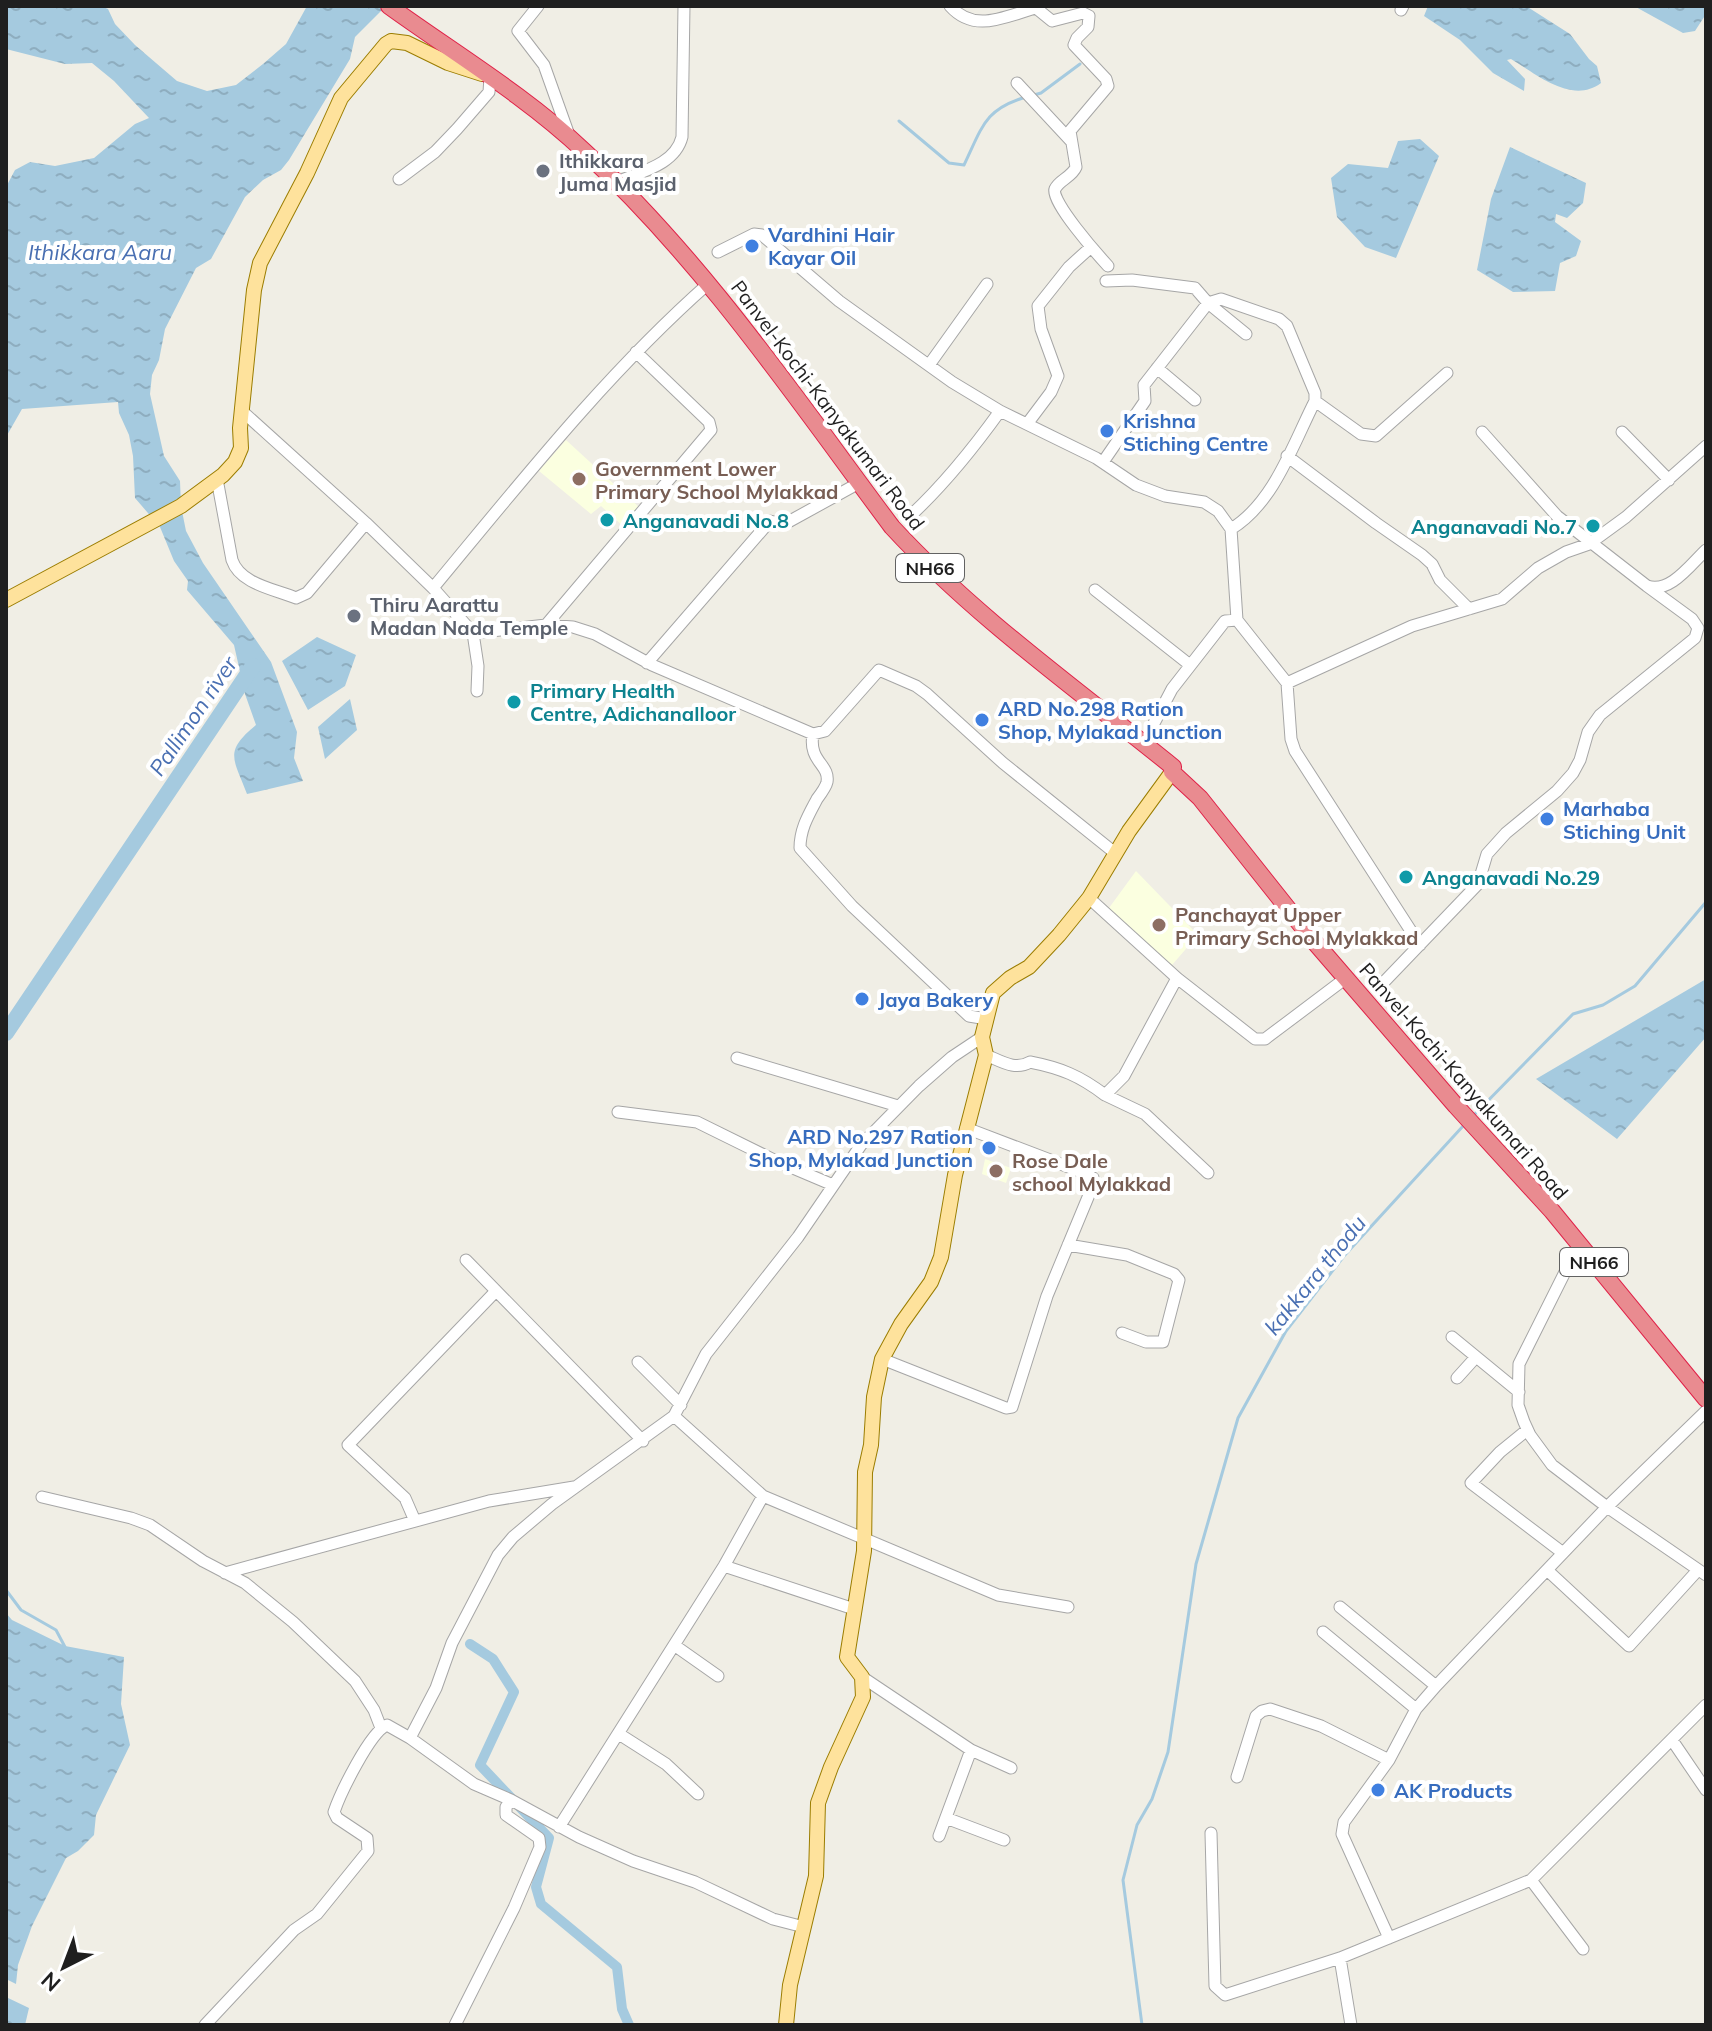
<svg xmlns="http://www.w3.org/2000/svg" width="1712" height="2031" viewBox="0 0 1712 2031" font-family="Mulish,sans-serif">
	<style>
		.education { fill: #fbffe0 }
		.water { fill: url(#water-ripples) }
		.lines { fill: none; stroke-linecap: round; stroke-linejoin: round }
		.stream { stroke: #a5cadf; stroke-width: 3 }
		.canal { stroke: #a5cadf; stroke-width: 10 }
		.river { stroke: #a5cadf; stroke-width: 16 }
		.minor-casing { stroke: #a6a6a6; stroke-width: 13 }
		.major-casing { stroke: #9b7d00; stroke-width: 16 }
		.highway-casing { stroke: #e02148; stroke-width: 18 }
		.minor { stroke: #fff; stroke-width: 11 }
		.major { stroke: #fee29c; stroke-width: 14 }
		.highway { stroke: #e98b90; stroke-width: 16 }
		.worship-dot { fill: #6b7280; stroke: #fff; stroke-width: 3 }
		.shop-dot { fill: #3f7fe0; stroke: #fff; stroke-width: 3 }
		.education-dot { fill: #8d6e63; stroke: #fff; stroke-width: 3 }
		.culture-dot { fill: #0f9aa8; stroke: #fff; stroke-width: 3 }
		.labels { text-anchor: middle; dominant-baseline: central; stroke-width: 8; stroke-linejoin: round; paint-order: stroke }
		.shield { fill: #fff; stroke: #626262; stroke-width: 2 }
		.shield-label { font-size: 18px; font-weight: bold; fill: #1f1f1f }
		.worship-label { font-size: 20px; font-weight: bold; fill: #5b616d; stroke: #fff; text-anchor: start }
		.shop-label { font-size: 20px; font-weight: bold; fill: #366cbe; stroke: #fff; text-anchor: start }
		.street-label { font-size: 20px; fill: #1f1f1f; stroke: #fff }
		.education-label { font-size: 20px; font-weight: bold; fill: #785e54; stroke: #fff; text-anchor: start }
		.culture-label { font-size: 20px; font-weight: bold; fill: #0d838f; stroke: #fff; text-anchor: start }
		.water-label { font-size: 22px; font-style: italic; fill: #496fb2; stroke: #fff }
	</style>
	<defs>
		<pattern id="water-ripples" width="26" height="14" patternUnits="userSpaceOnUse" patternTransform="scale(2)"><rect width="26" height="14" fill="#a5cadf"/><path d="M2 4q2-2 4 0t4 0M15 11q2-2 4 0t4 0" fill="none" stroke="#8eadbf"/></pattern>
	</defs>
	<rect width="100%" height="100%" fill="#f0eee5"/>
	<path class="education" d="M566,440l74,68 -16,19 -23,-21 -10,8 -52,-43z
		M1136,871l62,64 -26,30 -63,-57z
		M985,1159l26,9 -5,15 -24,-9z"/>
	<path class="water" d="M6,6h95l7,3 7,15 20,21 42,36 30,10 29,-6 27,-21 23,-20 21,-38h79l-31,31 -5,22 -61,101 -8,10 -18,10 -18,17 -34,62 -15,9 -31,61 -6,31 -7,15 -2,19 14,62 16,25 1,25 5,25 17,32 68,99 26,70 -3,26 9,23 -56,13c-13,-35 -24,-42 9,-69l-11,-31 -11,-49 -47,-55 1,-9 -14,-20 -14,-34 -25,-29 -2,-42 -4,-21 -10,-22 -1,-11 -96,7 -16,28v-250l9,-17 15,-8 25,4 39,-8 41,-34 14,-6 -35,-37 -22,-18 -27,1 -59,-15z
		M1428,6h98l44,28 19,25 8,7 4,17c-29,22 -65,-9 -90,-24l-4,1 18,19 -1,12 -31,-18 -33,-33 -36,-24z
		M1634,6h72v8l-11,17 -12,2z
		M1420,139l19,17 -43,102 -31,-11 -28,-30 -6,-39 17,-14 40,4 10,-27z
		M1510,147l76,36 -3,20 -16,15 -11,-4 -1,8 26,19 -5,15 -16,7 -5,28 -42,1 -36,-22 14,-71z
		M317,637l39,18 -11,31 -37,24 -26,-49z
		M350,699l7,31 -32,29 -7,-32z
		M1706,979v58l-89,102 -81,-60z
		M6,1613l6,7 53,26 59,11 -3,47 9,41 -34,70 -2,20 -16,16 -12,7 -34,68 -14,39 -2,19 -10,-5z
		M6,1997l23,11 -4,17h-19z"/>
	<g class="lines">
		<path class="stream" d="M1034,95l7,-2 39,-29
			M899,121l50,42 15,2c18,-37 20,-56 62,-68
			M1472,1117l101,-103 30,-9 32,-19 71,-84
			M6,1590l15,20 35,20 9,17
			M1142,2025l-19,-145 14,-55 15,-26 16,-47 28,-188 42,-146 48,-87 58,-75 120,-131"/>
		<path class="canal" d="M470,1644l23,15 21,33 -34,73 69,73 -13,49 5,17 76,63 5,42 7,16"/>
		<path class="river" d="M6,1033l247,-367"/>
		<g class="minor-casing">
			<path id="minor" d="M538,6l-20,25 26,34 26,73
				M950,6c25,28 55,10 86,2l16,13 31,-8 6,3 -1,11 -11,11 -3,7 32,34 2,7 -38,45 6,36c-4,10 -17,13 -21,22 -5,12 43,66 53,77
				M1401,10l2,-4
				M1017,83l54,58
				M399,179l36,-27 22,-23 32,-37 1,-15
				M617,182c23,-10 58,-17 65,-45l2,-131
				M718,252l36,-18 8,1 77,66 113,81 48,29 96,47 40,27 29,11 39,6 14,9 13,18 6,91
				M1106,281l26,-1 63,8 13,15 38,31
				M929,365l58,-81
				M1157,368l38,32
				M1315,401l46,33 15,2 71,-63
				M242,411l124,112 67,65 40,45 5,33 -1,25
				M1027,424l24,-32 7,-16 -17,-47 -3,-23 31,-39 22,-20
				M1482,432l75,84 90,70c23,8 43,-21 59,-36
				M1622,432l47,48
				M1287,456l89,67 46,32 10,9 8,16 29,29
				M1103,462l42,-61 -1,-16 64,-82 13,-4 58,20 8,7 28,67v8c-22,43 -41,102 -84,128
				M217,479l15,81c8,24 42,29 64,38l11,-5 59,-70
				M908,518c36,-33 64,-68 92,-107
				M433,588c88,-106 173,-214 276,-305
				M1095,590l95,75
				M546,625l165,-195 -2,-8 -73,-70
				M473,633l73,-8 27,2 22,7 57,31 161,69 12,-3 54,-61 37,16 11,8 76,69 112,90
				M647,663l123,-142 9,2 11,-2 69,-38
				M1287,683l4,56 4,12 125,194
				M1151,729l21,-40 53,-68 12,-1 50,63 125,-57 90,-27 36,-31 28,-16 23,-8 37,-27 80,-71
				M813,734c-5,28 17,30 14,48 -1,5 -7,13 -10,17 -9,17 -17,30 -17,49l52,58 117,110 18,3
				M1089,898l88,80 78,61h10l81,-61
				M1177,978l-53,98 -19,19 40,19 63,59
				M1383,983l95,-99 9,-30 19,-21 51,-42 16,-18 7,-13 8,-28 12,-17 95,-77 3,-10 -6,-9 -45,-33
				M986,1055c15,6 29,16 44,7 31,6 50,14 75,33
				M737,1058l161,48
				M618,1112l79,10 77,38 59,25
				M1068,1245l59,10 47,19 5,6 -16,62h-17l-24,-9
				M1583,1248l-13,14 -51,102 -1,41 6,17 6,13 22,30 55,42 99,68
				M466,1260l177,181
				M1452,1337l67,55
				M882,1359l124,49 6,-1 35,-111 44,-106 2,-12 -6,-4 -121,-46
				M638,1362l43,43
				M1457,1378l19,-21
				M674,1416l89,80 235,99 70,12
				M1527,1430l-27,22 -29,31 92,70
				M42,1497l89,21 19,7 53,36 42,22 48,39 62,59 19,29 7,18
				M415,1521l-10,-23 -57,-53 148,-154
				M724,1566l130,43
				M1547,1570l82,76 69,-76
				M225,1573l264,-72 85,-14
				M1340,1607l96,79
				M1323,1632l93,77
				M674,1645l44,31
				M862,1677l109,73 40,18
				M619,1734l47,30 32,30
				M410,1738l26,-50 16,-45 46,-88 15,-18 39,-33 122,-88 32,-62 92,-117 63,-92 58,-59 33,-29 30,-20
				M1672,1740l34,50
				M1237,1777l19,-61 6,-5 8,-2 51,17 68,34
				M946,1818l58,22
				M559,1827l165,-261 39,-70
				M1211,1833l4,153 10,9 115,-37 191,-78 175,-175
				M939,1836l32,-86
				M1531,1880l52,69
				M1389,1938l-47,-104 2,-12 45,-62 27,-51 20,-23 171,-179 99,-96
				M1340,1958l11,67
				M205,2025l89,-95 23,-16 51,-63 -1,-13 -30,-20 -3,-6c6,-18 36,-80 53,-87l23,13 64,46 37,16 68,37 54,24 62,21 78,37 31,8
				M455,2025l59,-117 26,-61 -1,-9 -33,-23v-8l5,-7"/>
		</g>
		<g class="major-casing">
			<path id="major" d="M6,600l175,-94 42,-31 12,-13 6,-14 -1,-20 14,-138 6,-27 47,-90 34,-75 45,-54 5,-3 16,2 41,20 34,11
				M786,2025l4,-40 26,-109 2,-73 13,-36 32,-70 -1,-20 -15,-20 17,-106 1,-79 6,-27 3,-48 8,-38 19,-35 30,-42 10,-25 14,-82 31,-120 -4,-18 11,-44 17,-15 19,-11 30,-32 30,-37 40,-67 43,-59"/>
		</g>
		<g class="highway-casing">
			<path id="highway" d="M389,6c65,47 137,90 195,145 120,111 211,246 308,376 83,90 186,163 281,240l-1,5 28,26 112,141 144,167 96,105 154,188"/>
		</g>
		<use href="#minor" class="minor"/>
		<use href="#major" class="major"/>
		<use href="#highway" class="highway"/>
	</g>
	<g class="worship-dot">
		<circle cx="543" cy="171" r="8"/>
		<circle cx="354" cy="616" r="8"/>
	</g>
	<g class="shop-dot">
		<circle cx="752" cy="246" r="8"/>
		<circle cx="1107" cy="431" r="8"/>
		<circle cx="982" cy="720" r="8"/>
		<circle cx="1547" cy="819" r="8"/>
		<circle cx="862" cy="999" r="8"/>
		<circle cx="989" cy="1148" r="8"/>
		<circle cx="1378" cy="1790" r="8"/>
	</g>
	<g class="education-dot">
		<circle cx="579" cy="479" r="8"/>
		<circle cx="1159" cy="925" r="8"/>
		<circle cx="996" cy="1171" r="8"/>
	</g>
	<g class="culture-dot">
		<circle cx="607" cy="520" r="8"/>
		<circle cx="1593" cy="526" r="8"/>
		<circle cx="514" cy="702" r="8"/>
		<circle cx="1406" cy="877" r="8"/>
	</g>
	<g class="labels">
		<g class="shield">
			<rect x="896" y="554" width="68" height="28" rx="6"/>
			<rect x="1560" y="1248" width="68" height="28" rx="6"/>
		</g>
		<g class="shield-label">
			<text x="930" y="568">NH66</text>
			<text x="1594" y="1262">NH66</text>
		</g>
		<g class="worship-label">
			<text x="559" y="160">Ithikkara<tspan x="559" dy="23">Juma Masjid</tspan></text>
			<text x="370" y="604">Thiru Aarattu<tspan x="370" dy="23">Madan Nada Temple</tspan></text>
		</g>
		<g class="shop-label">
			<text x="768" y="234">Vardhini Hair<tspan x="768" dy="23">Kayar Oil</tspan></text>
			<text x="1123" y="420">Krishna<tspan x="1123" dy="23">Stiching Centre</tspan></text>
			<text x="998" y="708">ARD No.298 Ration<tspan x="998" dy="23">Shop, Mylakad Junction</tspan></text>
			<text x="1563" y="808">Marhaba<tspan x="1563" dy="23">Stiching Unit</tspan></text>
			<text x="878" y="999">Jaya Bakery</text>
			<text x="973" y="1136" text-anchor="end">ARD No.297 Ration<tspan x="973" dy="23">Shop, Mylakad Junction</tspan></text>
			<text x="1394" y="1790">AK Products</text>
		</g>
		<g class="street-label">
			<text transform="translate(828 405) rotate(53)">Panvel-Kochi-Kanyakumari Road</text>
			<text transform="translate(1464 1081) rotate(49)">Panvel-Kochi-Kanyakumari Road</text>
		</g>
		<g class="education-label">
			<text x="595" y="468">Government Lower<tspan x="595" dy="23">Primary School Mylakkad</tspan></text>
			<text x="1175" y="914">Panchayat Upper<tspan x="1175" dy="23">Primary School Mylakkad</tspan></text>
			<text x="1012" y="1160">Rose Dale<tspan x="1012" dy="23">school Mylakkad</tspan></text>
		</g>
		<g class="culture-label">
			<text x="623" y="520">Anganavadi No.8</text>
			<text x="1577" y="526" text-anchor="end">Anganavadi No.7</text>
			<text x="530" y="690">Primary Health<tspan x="530" dy="23">Centre, Adichanalloor</tspan></text>
			<text x="1422" y="877">Anganavadi No.29</text>
		</g>
		<g class="water-label">
			<text x="100" y="252">Ithikkara Aaru</text>
			<text transform="translate(193 716) rotate(-56)">Pallimon river</text>
			<text transform="translate(1315 1275) rotate(-51)">kakkara thodu</text>
		</g>
	</g>
	<rect width="1712" height="2031" fill="none" stroke="#1f1f1f" stroke-width="16"/>
	<g transform="translate(64 1967) rotate(222)" stroke="#ffffff" stroke-width="6" paint-order="stroke">
	<path d="M0-6L14 30L0 20L-14 30Z" fill="#1f1f1f"/>
	<text y="-12" font-size="22" font-weight="bold" text-anchor="middle" fill="#1f1f1f">N</text>
	</g>
</svg>
